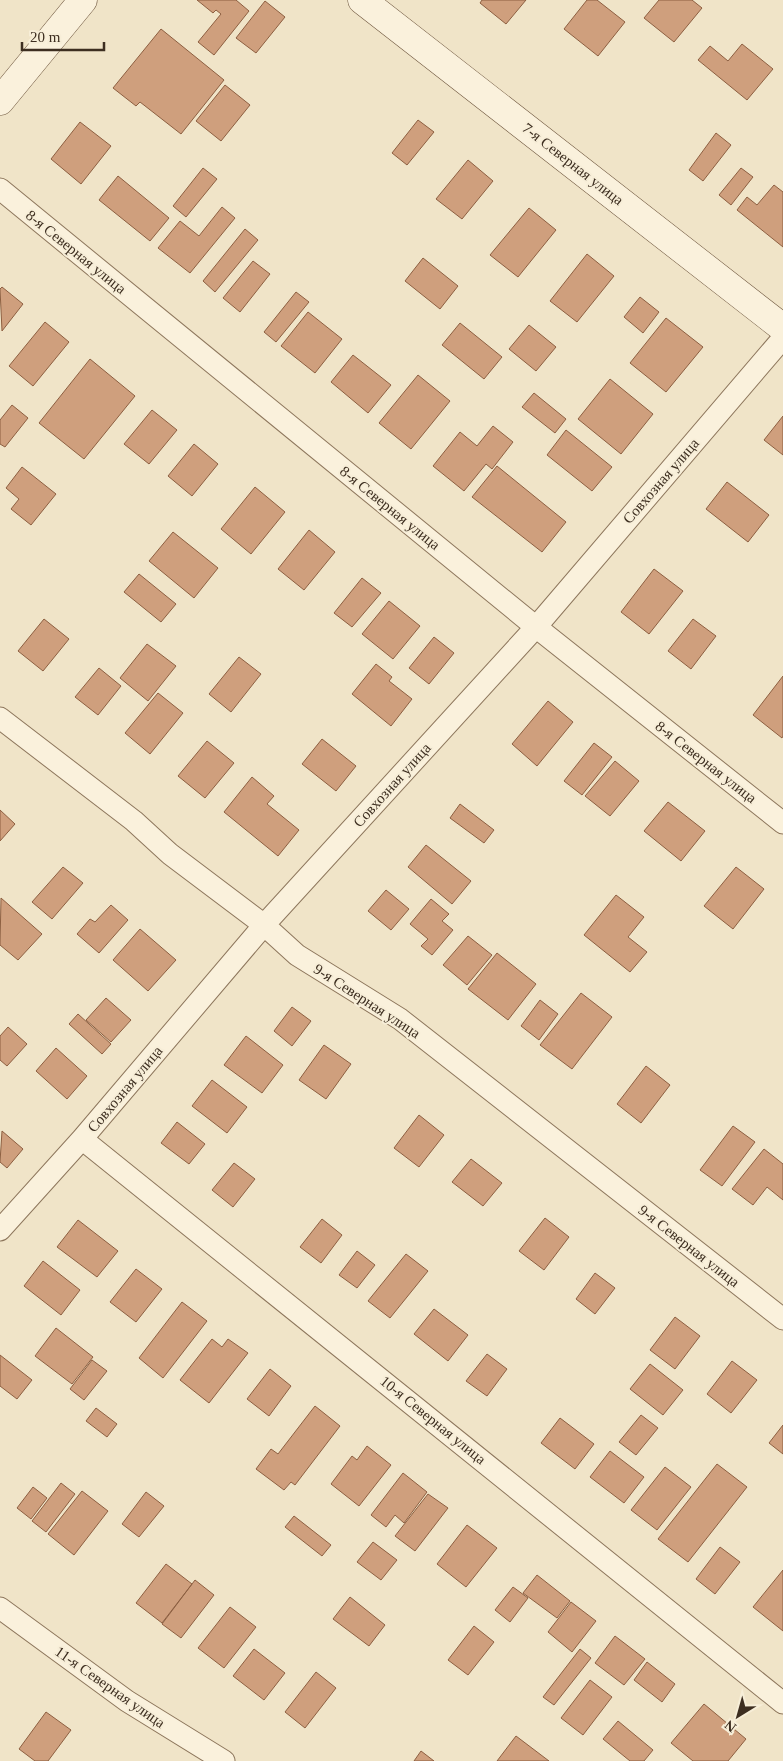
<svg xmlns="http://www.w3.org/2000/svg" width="783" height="1761" viewBox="0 0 783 1761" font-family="Georgia,serif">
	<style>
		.building { fill: #cf9f7d; stroke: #8d5f41 }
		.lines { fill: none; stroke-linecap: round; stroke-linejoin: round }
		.street-casing { stroke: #8d765c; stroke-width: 23 }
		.secondary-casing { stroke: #6f573f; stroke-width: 29 }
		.street { stroke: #faf1dc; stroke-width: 21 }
		.secondary { stroke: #faf1dc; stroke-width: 28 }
		.labels { text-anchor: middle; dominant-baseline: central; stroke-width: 4; stroke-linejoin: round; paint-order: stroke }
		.street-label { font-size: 15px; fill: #3d2e20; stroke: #f7eed8 }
	</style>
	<rect width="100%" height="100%" fill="#f0e4c8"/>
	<path class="building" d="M197,0h39l13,11 -35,44 -16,-13 23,-28 -5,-4 -3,3z
		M482,0h44l-20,24 -26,-21z
		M587,0h10l28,22 -27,34 -34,-27z
		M659,0h33l10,8 -28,34 -30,-24z
		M265,1l20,16 -29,36 -20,-15z
		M161,29l63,51 -43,54 -41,-32 -4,4 -23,-18z
		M742,44l31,25 -26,31 -49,-40 12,-14 18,15z
		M225,85l25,20 -29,36 -25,-20z
		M418,120l16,12 -27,33 -15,-12z
		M80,122l31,24 -30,38 -30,-25z
		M716,133l15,12 -28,36 -14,-11z
		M468,160l25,21 -31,38 -26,-20z
		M203,168l14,11 -31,38 -13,-11z
		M741,168l12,9 -22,28 -12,-10z
		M118,176l51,42 -19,23 -51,-41z
		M774,185l9,7v55l-46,-37 10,-13 10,8z
		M222,207l13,11 -45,55 -32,-25 22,-27 19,15z
		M529,208l27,22 -38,47 -28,-22z
		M245,229l13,11 -43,52 -12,-11z
		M587,254l27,22 -37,46 -27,-21z
		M423,258l35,28 -18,23 -35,-28z
		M253,261l17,13 -30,38 -17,-14z
		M2,287l21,17 -21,27 -2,-42z
		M296,292l13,10 -33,40 -12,-10z
		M640,297l19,15 -16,21 -19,-16z
		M308,312l34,27 -27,34 -34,-27z
		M666,318l37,29 -37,45 -36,-29z
		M45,322l24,20 -36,44 -24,-20z
		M460,323l42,34 -18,22 -42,-34z
		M529,325l27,22 -20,24 -27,-22z
		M353,355l38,30 -23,28 -37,-31z
		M90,359l45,37 -51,63 -45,-36z
		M418,375l32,26 -39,48 -32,-26z
		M610,379l43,35 -32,40 -43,-35z
		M534,393l32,26 -11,14 -33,-26z
		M12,405l16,13 -23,29 -5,-3v-24z
		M152,410l25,20 -28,34 -25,-20z
		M783,416v39l-19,-15z
		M493,426l20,16 -21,27 -6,-5 -22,27 -31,-25 27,-34 17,14z
		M566,430l46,37 -20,24 -45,-36z
		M194,444l24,20 -26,32 -24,-20z
		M497,466l69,56 -24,30 -70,-55z
		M22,467l34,27 -25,31 -20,-16 8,-10 -13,-11z
		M727,482l42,33 -21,27 -42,-33z
		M255,487l30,25 -34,42 -30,-25z
		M309,530l26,22 -31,38 -26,-21z
		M173,532l45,36 -24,30 -45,-37z
		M654,569l29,22 -34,43 -28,-22z
		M139,574l37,30 -15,18 -37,-30z
		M362,578l19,15 -29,34 -18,-14z
		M389,601l31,25 -27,33 -31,-25z
		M44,619l25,20 -26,32 -25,-20z
		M693,619l23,17 -25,33 -23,-18z
		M434,637l20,16 -25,31 -20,-16z
		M147,644l29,22 -28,35 -28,-23z
		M239,657l22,17 -30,38 -22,-18z
		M376,664l16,13 -3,4 23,18 -21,27 -39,-32z
		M99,668l22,18 -23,29 -23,-18z
		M783,676v60l-1,2 -29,-23z
		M158,693l25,20 -33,41 -25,-21z
		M548,701l25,21 -36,44 -25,-22z
		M322,739l34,27 -20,25 -34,-27z
		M207,741l27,22 -29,35 -27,-22z
		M594,743l18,14 -30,38 -18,-14z
		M615,761l24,20 -29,35 -25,-20z
		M252,777l22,19 -7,8 32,26 -21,26 -54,-44z
		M668,802l37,29 -24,30 -37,-30z
		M460,804l34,26 -10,13 -34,-25z
		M0,810l15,14 -15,17z
		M426,845l45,36 -19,23 -44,-37z
		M63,867l20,16 -31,36 -20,-17z
		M736,867l28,22 -31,40 -29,-23z
		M386,890l23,19 -18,21 -23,-19z
		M616,895l28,22 -16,20 19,15 -17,20 -46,-37z
		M1,898l41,36 -24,26 -18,-15z
		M431,899l18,15 -7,7 11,9 -21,25 -11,-9 7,-7 -18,-15z
		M111,905l17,15 -29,33 -22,-19 13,-15 5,3z
		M140,929l36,31 -28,31 -35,-31z
		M468,936l24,19 -25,30 -24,-20z
		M497,953l39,31 -28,36 -40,-31z
		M581,993l31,24 -40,52 -32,-24z
		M106,998l25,22 -20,22 -25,-22z
		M540,1000l18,14 -19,26 -18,-14z
		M292,1007l19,14 -19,25 -18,-15z
		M78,1014l33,30 -9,10 -33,-30z
		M8,1027l19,17 -20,22 -7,-6v-24z
		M246,1036l37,29 -21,28 -38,-28z
		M324,1045l27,19 -25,35 -27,-19z
		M56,1048l31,28 -20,23 -31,-28z
		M646,1066l24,19 -29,38 -24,-19z
		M212,1080l35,27 -20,26 -35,-27z
		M419,1115l25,20 -25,32 -25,-19z
		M177,1122l28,22 -16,20 -28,-21z
		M733,1126l22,16 -33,44 -22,-16z
		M2,1131l21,18 -16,19 -7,-6z
		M764,1149l19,15v36l-16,-13 -14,18 -21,-16z
		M471,1159l31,24 -19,23 -31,-24z
		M234,1163l21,16 -22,28 -21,-17z
		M545,1218l24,19 -25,33 -25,-19z
		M322,1219l20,16 -21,28 -21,-16z
		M78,1220l40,31 -21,26 -40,-30z
		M357,1251l18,14 -18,23 -18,-13z
		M406,1254l22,17 -38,47 -22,-17z
		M43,1261l37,29 -19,25 -37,-29z
		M136,1269l26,20 -26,33 -26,-20z
		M595,1273l20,15 -20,26 -19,-15z
		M182,1302l25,19 -44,57 -24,-20z
		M434,1309l34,26 -20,26 -34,-27z
		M675,1317l25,19 -25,33 -25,-19z
		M56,1328l37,29 -21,27 -37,-28z
		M212,1339l10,8 6,-8 20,14 -39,50 -29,-23z
		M487,1354l20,15 -20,27 -21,-15z
		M0,1355l32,25 -15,19 -17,-13z
		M92,1360l15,11 -23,29 -14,-11z
		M732,1361l25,19 -26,33 -24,-19z
		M650,1364l33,26 -20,25 -33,-26z
		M270,1369l21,17 -22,30 -22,-17z
		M315,1406l25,20 -45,59 -4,-3 -7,8 -28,-21 15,-20 7,5z
		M96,1408l21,16 -10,13 -21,-16z
		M641,1415l17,13 -22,27 -17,-13z
		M560,1418l34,26 -19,25 -34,-26z
		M783,1425v29l-14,-11z
		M367,1446l24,19 -32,41 -28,-22 21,-28 5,4z
		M610,1451l34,26 -20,26 -34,-26z
		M717,1464l30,23 -59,75 -30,-23z
		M665,1467l26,20 -34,43 -26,-20z
		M403,1473l24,19 -23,31 -9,-8 -9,12 -15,-12z
		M61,1483l14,11 -29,38 -14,-11z
		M33,1487l14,11 -16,21 -14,-11z
		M82,1491l26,20 -34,44 -26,-21z
		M146,1492l18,14 -25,31 -17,-13z
		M428,1494l20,14 -33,43 -20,-15z
		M294,1516l37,29 -9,11 -37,-29z
		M467,1525l30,23 -31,39 -29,-23z
		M373,1542l24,18 -16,20 -24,-18z
		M720,1547l20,15 -25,32 -19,-15z
		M166,1564l26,20 -30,39 -26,-20z
		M783,1570v61l-30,-24z
		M537,1575l33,26 -13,17 -34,-25z
		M195,1580l19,15 -33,43 -19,-14z
		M513,1587l15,11 -18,24 -15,-12z
		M350,1597l35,28 -16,21 -36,-27z
		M571,1602l25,19 -24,31 -24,-20z
		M230,1607l26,20 -32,41 -26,-20z
		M474,1626l20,16 -26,33 -20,-15z
		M615,1636l30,23 -21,26 -29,-22z
		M254,1649l31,24 -21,27 -31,-24z
		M580,1649l11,9 -37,47 -11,-8z
		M647,1662l28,22 -13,18 -28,-22z
		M316,1672l20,16 -31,40 -20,-16z
		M590,1680l22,17 -29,38 -22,-17z
		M704,1704l42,35 -18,22h-35l-22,-18z
		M46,1712l25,18 -23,31h-13l-16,-12z
		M618,1721l35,29 -9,11h-14l-27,-22z
		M516,1736l33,25h-52z
		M421,1751l13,10h-20z"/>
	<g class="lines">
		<g class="street-casing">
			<path id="street" d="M0,189l536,438 247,196
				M0,718l134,103 36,33 94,71 33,30 103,64 383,300
				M82,1139l701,564
				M0,1230l82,-91 182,-214 272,-298 247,-289
				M0,1608l127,93 97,60"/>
		</g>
		<g class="secondary-casing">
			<path id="secondary" d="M362,0l421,328
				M0,101l83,-101"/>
		</g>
		<use href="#street" class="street"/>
		<use href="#secondary" class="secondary"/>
	</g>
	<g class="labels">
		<g class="street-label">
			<text transform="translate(573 164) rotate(38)">7-я Северная улица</text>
			<text transform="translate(76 252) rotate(39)">8-я Северная улица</text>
			<text transform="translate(661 481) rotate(-49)">Совхозная улица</text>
			<text transform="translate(390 508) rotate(39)">8-я Северная улица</text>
			<text transform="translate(706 762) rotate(38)">8-я Северная улица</text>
			<text transform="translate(392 785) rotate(-48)">Совхозная улица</text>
			<text transform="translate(367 1001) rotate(33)">9-я Северная улица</text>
			<text transform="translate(125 1089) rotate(-50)">Совхозная улица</text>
			<text transform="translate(689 1246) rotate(38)">9-я Северная улица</text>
			<text transform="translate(433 1420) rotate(39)">10-я Северная улица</text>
			<text transform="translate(110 1687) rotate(35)">11-я Северная улица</text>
		</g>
	</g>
	<g transform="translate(738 1716) rotate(217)" stroke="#f7eed8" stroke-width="4" paint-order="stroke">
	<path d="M0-4L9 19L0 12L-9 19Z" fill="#3d2e20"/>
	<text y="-8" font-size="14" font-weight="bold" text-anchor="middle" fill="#3d2e20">N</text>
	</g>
	<path d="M22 42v8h82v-8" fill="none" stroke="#3d2e20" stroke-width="2.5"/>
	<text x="30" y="42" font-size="15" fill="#3d2e20" stroke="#f7eed8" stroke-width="4" paint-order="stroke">20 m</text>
</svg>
